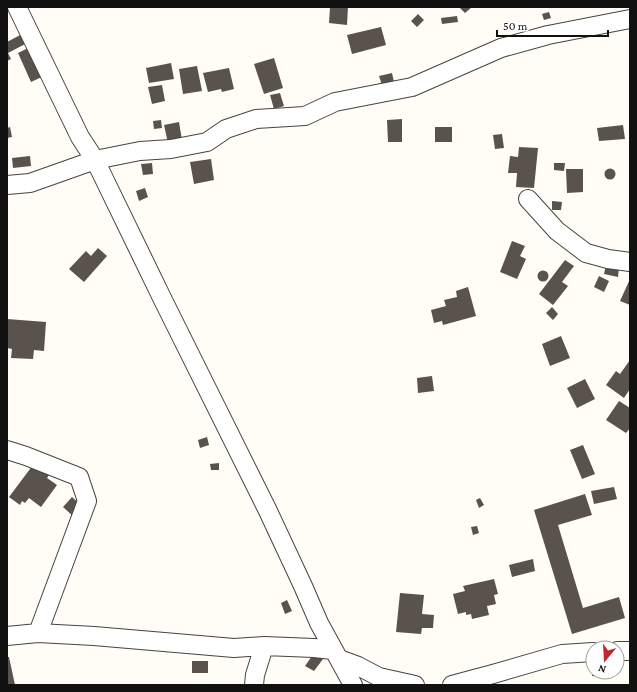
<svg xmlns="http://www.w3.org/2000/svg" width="637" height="692" viewBox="0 0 637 692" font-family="'Crimson Pro',serif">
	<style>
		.building { fill: #5a524d }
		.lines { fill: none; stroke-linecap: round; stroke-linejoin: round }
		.minor-casing { stroke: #444; stroke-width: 20 }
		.minor { stroke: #fff; stroke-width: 18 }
	</style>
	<rect width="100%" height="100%" fill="#fffdf5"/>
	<path class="building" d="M330,7h18l-1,18 -18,-2z
		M459,7h13l-7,6z
		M549,12l2,6 -7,2 -2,-6z
		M418,14l6,6 -7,7 -6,-6z
		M457,16l1,6 -16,2 -1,-6z
		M381,27l5,18 -34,9 -5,-19z
		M24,33l5,9 -21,11 3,6 -4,2v-19z
		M32,46l14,29 -15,7 -13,-29z
		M274,58l9,30 -19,6 -10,-30z
		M171,63l3,16 -25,4 -3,-15z
		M197,66l5,25 -19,3 -4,-25z
		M229,68l5,21 -12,3 -1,-3 -13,3 -5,-19z
		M392,73l2,9 -12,3 -3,-9z
		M162,85l3,16 -13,3 -4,-17z
		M280,93l4,13 -10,3 -4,-14z
		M402,119v23h-14l-1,-22z
		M161,120l1,8 -8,1 -1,-8z
		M179,122l3,18 -14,3 -4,-18z
		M623,125l2,14 -26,2 -2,-13z
		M10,127l2,10 -5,1v-10z
		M435,127h17v15h-17z
		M502,134l2,14 -9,1 -2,-14z
		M519,147l19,1 -4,40 -18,-1 1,-14h-9l2,-17 8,1z
		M30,156l1,10 -18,2 -1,-10z
		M211,159l3,21 -20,4 -4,-22z
		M152,163l1,11 -10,1 -2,-11z
		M554,163h11l-1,8 -10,-1z
		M604.5 174a5.5 5.5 0 1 1 11 0a5.5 5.5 0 1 1-11 0Z
		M566,169h17v23l-16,1z
		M145,188l3,9 -9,4 -3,-10z
		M552,201l10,1 -1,8h-9z
		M512,241l13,5 -5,10 6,3 -9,20 -17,-7z
		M98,248l9,8 -23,26 -15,-13 17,-18 5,5z
		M565,260l9,6 -12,16 6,4 -15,19 -14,-11z
		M606,265l13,2 -1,10 -14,-3z
		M537.5 276a5.5 5.5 0 1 1 11 0a5.5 5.5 0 1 1-11 0Z
		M599,276l10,5 -5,11 -10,-5z
		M630,279v26l-10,-4z
		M468,287l8,29 -33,9 -1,-4 -8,2 -3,-13 15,-4 -2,-6 13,-3 -1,-6z
		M552,307l6,7 -5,6 -7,-7z
		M7,319l39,3 -2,29 -10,-1 -1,9 -22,-1 1,-9 -5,-1z
		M561,336l9,22 -20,8 -8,-22z
		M630,360v29l-6,9 -18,-13 10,-14 4,3z
		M432,376l2,15 -16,2 -1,-15z
		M585,379l10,20 -18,9 -10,-20z
		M619,401l11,7v20l-4,5 -20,-13z
		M207,437l2,8 -9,3 -2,-8z
		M583,445l12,29 -13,5 -12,-29z
		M36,461l15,11 -4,6 10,7 -16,22 -12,-9 -4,5 -3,-2 -2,4 -11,-8z
		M219,463v7h-8l-1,-6z
		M614,487l3,12 -23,5 -3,-13z
		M585,494l7,21 -34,10 25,83 36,-11 6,21 -53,16 -38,-124z
		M72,497l11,10 -9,10 -11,-10z
		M480,498l4,7 -5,3 -3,-8z
		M477,526l2,7 -6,2 -2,-8z
		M533,559l2,12 -23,6 -3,-12z
		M494,579l4,15 -4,1 2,9 -9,2 2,9 -17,4 -1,-5 -5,1v-3l-8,2 -5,-20 12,-3 -2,-5z
		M400,593l24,2 -2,19 12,1 -1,13h-11l-1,6 -25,-2z
		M287,600l5,11 -7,3 -4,-11z
		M314,653l9,6 -9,12 -9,-5z
		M7,657h2l6,28h-8z
		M192,661h16v12h-16z
		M592,672h13v5l-13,-1z"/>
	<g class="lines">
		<g class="minor-casing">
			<path id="minor" d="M17,7l63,130 15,23 68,140 105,211 35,75 16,37 34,62
				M7,185l23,-2 65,-23 45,-9 31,-2 36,-7 19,-13 30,-10 49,-3 30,-14 77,-15 89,-39 47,-13 82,-16
				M528,199l29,32 29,22 22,6 22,3
				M7,450l19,6 53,21 8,24 -49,132
				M7,636l31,-3 56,3 140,12 30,-2 50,2 19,2
				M617,651h13
				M339,659l19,7 21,11 36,8
				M254,685l1,-10 9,-29
				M452,685l41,-11 69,-20 31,-2"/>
		</g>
		<use href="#minor" class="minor"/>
	</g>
	<rect width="637" height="692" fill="none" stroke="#111111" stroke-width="16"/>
	<g transform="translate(605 660) rotate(198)"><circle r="19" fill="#ffffff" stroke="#a0a0a0"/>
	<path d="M0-3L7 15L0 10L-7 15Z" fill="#c4262e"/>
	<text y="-6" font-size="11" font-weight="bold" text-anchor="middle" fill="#111111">N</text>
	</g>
	<path d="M497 30v6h111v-6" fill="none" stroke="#111111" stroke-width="2"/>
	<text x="503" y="30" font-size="12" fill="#111111" stroke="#ffffff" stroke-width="3" paint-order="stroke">50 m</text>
</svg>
